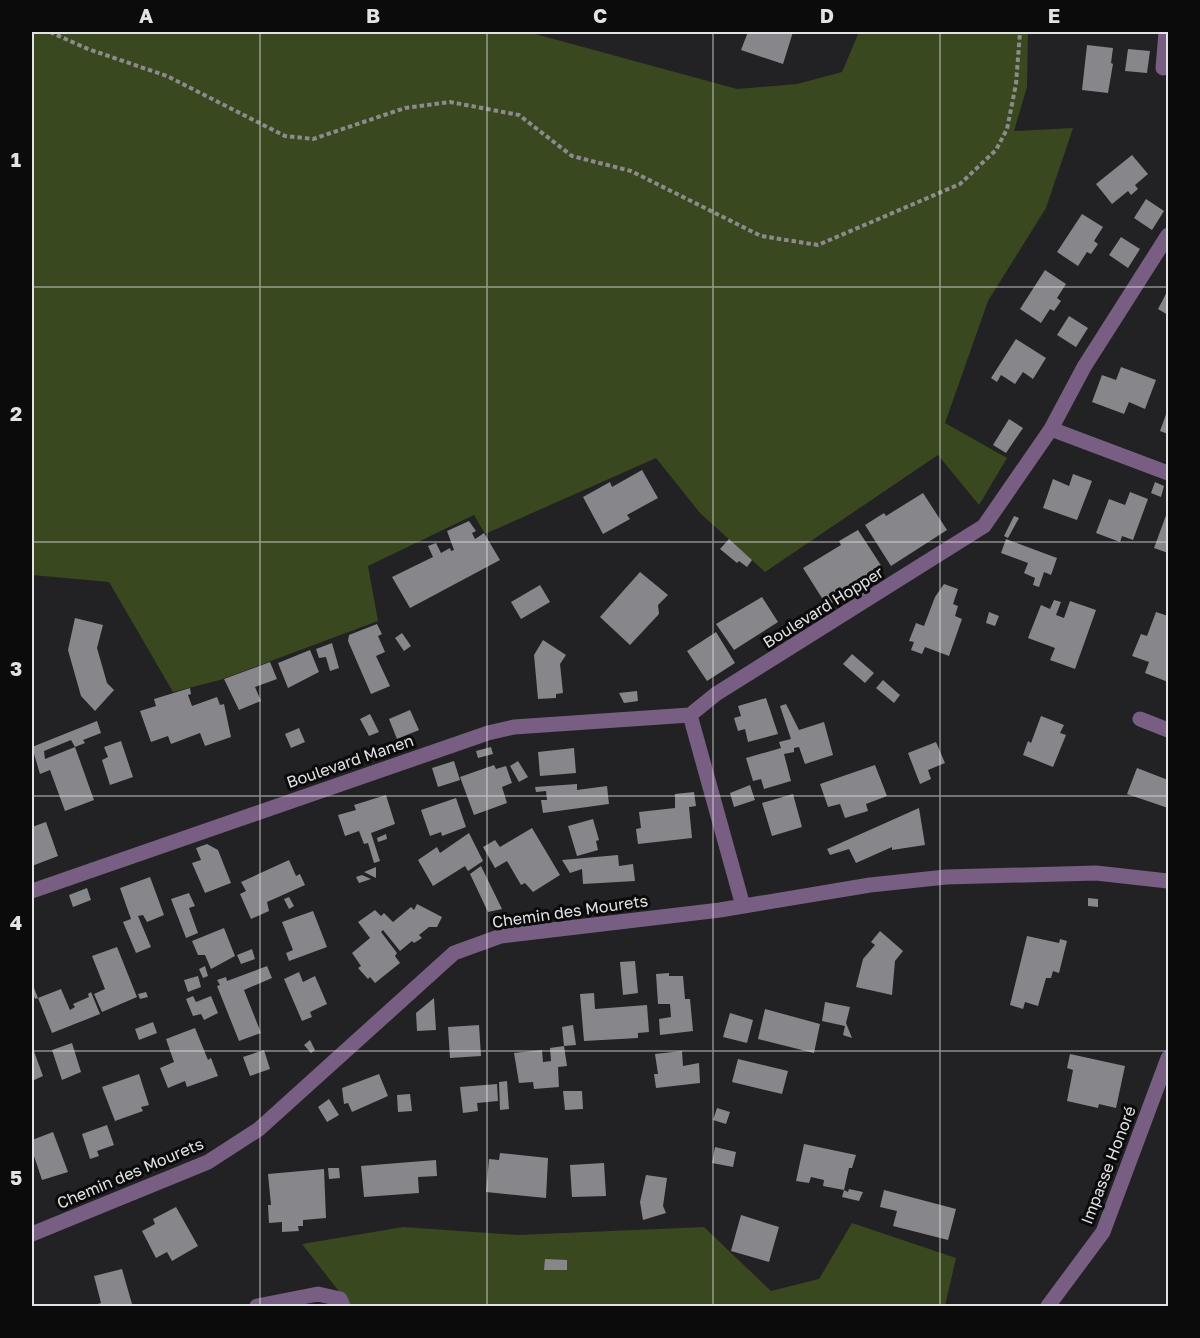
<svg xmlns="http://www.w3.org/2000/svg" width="1200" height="1338" viewBox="0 0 1200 1338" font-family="'Golos Text',sans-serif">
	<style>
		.green { fill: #39481e }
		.building { fill: #87878b }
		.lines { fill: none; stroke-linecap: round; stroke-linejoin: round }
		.path { stroke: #8b8b8d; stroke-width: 4; stroke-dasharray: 4.5 3; stroke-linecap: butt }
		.minor { stroke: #775e82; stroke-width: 15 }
		.grid { fill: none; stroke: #e3e3e5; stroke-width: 1.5; stroke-opacity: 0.55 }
		.labels { text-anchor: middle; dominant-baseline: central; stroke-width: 6; stroke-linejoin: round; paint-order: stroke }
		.street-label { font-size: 16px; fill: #e3e3e5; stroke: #0b0b0c }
		.neatline { fill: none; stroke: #e3e3e5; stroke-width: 2 }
		.grid-label { font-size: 20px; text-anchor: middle; font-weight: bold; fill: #e3e3e5 }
	</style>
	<rect width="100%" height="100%" fill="#222124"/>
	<path class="green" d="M32,32h496l209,57 60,-5 45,-12 17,-40h169l-1,55 -13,44 59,-3 -27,80 -58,93 -43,122 62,35 -28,47 -41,-50 -173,117 -65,-59 -44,-55 -171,76 -11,-19 -106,51 10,55 -158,59 -47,12 -64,-110 -77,-7z
		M852,1223l104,35 -11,48h-601l4,-3 -46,-59 101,-17 115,8 186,-8 67,64 48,-12z"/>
	<path class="building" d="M748,32h45l-10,32 -42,-14z
		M1087,45l26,3 -2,15 2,1 -5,29 -26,-3z
		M1128,49l22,2 -3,22 -22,-2z
		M1132,155l16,19 -13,11 3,4 -7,6 -3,-4 -16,13 -16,-20z
		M1146,199l18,12 -12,19 -18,-12z
		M1082,214l21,13 -9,14 4,3 -7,10 -4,-2 -9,14 -21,-14z
		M1121,237l19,12 -12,19 -19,-13z
		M1045,270l21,14 -9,14 4,3 -7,10 -4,-2 -9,14 -21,-14z
		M1168,290v25l-10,-6z
		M1069,316l19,12 -12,19 -19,-12z
		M1016,339l30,19 -13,21 -10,-7 -8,12 -14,-9 -4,7 -6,-4z
		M1121,367l35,13 -11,29 -16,-7 -5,12 -32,-12 10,-27 14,5z
		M1168,409v25l-8,-3z
		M1009,419l14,9 -17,25 -13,-8z
		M642,470l16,28 -31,17 3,4 -27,15 -20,-37 27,-15 2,5z
		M1073,474l19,7 -15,39 -34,-12 10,-29 16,7z
		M1155,482l9,4 -3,11 -10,-4z
		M1130,492l18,7 -15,41 -11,-4 -2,6 -24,-9 13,-34 16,6z
		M923,493l24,37 -56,36 -26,-41 19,-12 2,3z
		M1168,510v43l-14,-5z
		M1014,516l5,2 -11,20 -4,-2z
		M469,521l7,10 -4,2 3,6 9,-6 16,27 -90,48 -18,-31 41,-20 -5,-11 8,-3 5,10 9,-5 1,3 3,-1 -7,-19z
		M858,530l26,40 -57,36 -24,-38 38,-23 -2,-4z
		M729,539l23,21 -5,7 -8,-6 -2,2 -17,-14z
		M1006,539l51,19 -6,17 -7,-3 -5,15 -6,-2 2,-7 -11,-5 4,-10 -27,-10z
		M640,572l28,23 -10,10 1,9 -29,31 -30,-28z
		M944,584l14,5 -5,15 5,2 -3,10 7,3 -13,37 -24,-9 -3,7 -11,-4 3,-8 -5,-1 7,-18 8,3 11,-29z
		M540,585l10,17 -29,17 -10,-17z
		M762,597l16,25 -44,28 -18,-26z
		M1054,600l7,2 -5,13 8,3 6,-17 26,9 -21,59 -25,-9 5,-12 -27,-10 13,-33 9,4z
		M989,612l10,4 -4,10 -9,-3z
		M1156,612l12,4v66l-23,-9 4,-11 -17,-6 9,-22 6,2z
		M75,618l28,7 -6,23 10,35 7,7 -19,21 -14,-15 -13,-46z
		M377,624l5,10 -4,2 7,16 -9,4 14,30 -19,8 -23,-53 1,-6z
		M716,632l19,31 -28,18 -20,-30z
		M402,633l9,13 -7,5 -9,-13z
		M543,640l23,15 -6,9 3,29 -7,1v4l-18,1 -4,-44z
		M332,643l7,25 -9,3 -4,-14 -7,1 -3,-9z
		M310,650l9,22 -31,16 -10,-25z
		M852,654l22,19 -9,10 -22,-19z
		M270,662l7,17 -22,8 6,14 -22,9 -15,-31z
		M883,680l17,15 -6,8 -18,-15z
		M190,688l1,6 -3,1 4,11 25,-9 3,8 4,-1 7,33 -26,9 -5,-13 -29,11 -3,-8 -17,6 -11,-31 16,-5 -2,-7z
		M637,691l1,10 -14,2 -5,-10z
		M766,698l12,36 -30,8 -3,-13 -7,2 -4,-13 7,-2 -3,-10z
		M786,704l13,26 25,-8 9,33 -28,9 -6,-17 -5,1v4l-10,2 7,27 -27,8 -3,-10 -8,2 -7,-23 35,-10 -2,-6 12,-3 -11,-33z
		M410,710l9,20 -22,9 -8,-20z
		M370,714l9,18 -10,4 -9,-17z
		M1041,716l23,9 -4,8 6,2 -13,32 -30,-12 5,-14 3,2z
		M97,721l4,12 -18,7 2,3 -10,4 -4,-7 -27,11 1,8 30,-12 19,53 -29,11 -15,-41 -10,4 -8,-27z
		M299,728l6,14 -14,6 -6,-14z
		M121,741l12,36 -23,8 -8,-25 6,-3 -4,-10z
		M936,742l9,21 -17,7 3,9 -11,5 -12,-31z
		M491,747l2,7 -15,4 -2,-7z
		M574,748l2,25 -36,3 -2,-24z
		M454,761l6,19 -22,7 -6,-19z
		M518,761l10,16 -9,5 -9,-16z
		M494,765l2,4 10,-3 6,17 -10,4 5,16 -33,12 -14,-38z
		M875,765l12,31 -21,8 2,7 -23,7 -5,-14 -12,3 -8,-23z
		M1137,768l31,12v28l-41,-14z
		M577,784v6l30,-4 2,18 -66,9 -2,-13h6l-1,-9 -10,1 -1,-5z
		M750,785l5,15 -21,7 -4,-14z
		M694,792l2,14 -7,1 3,31 -54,6 -2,-15 5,-1 -2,-16 36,-4v-14z
		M793,794l9,33 -30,9 -10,-33z
		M386,795l9,29 -24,9 9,28 -6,2 -6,-20 -4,1 -5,-13 -14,5 -7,-21 18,-5 -2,-5z
		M456,798l10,29 -24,9 -1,-4 -11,4 -9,-26z
		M919,808l6,37 -33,5v-3l-36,16 -7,-14 -19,6 -3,-6z
		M593,819l6,21 -3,1 2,9 -21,6 -9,-30z
		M46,822l12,34 -26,10v-39z
		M532,828l28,47 -27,17 -8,-9 -4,2 -14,-24 -12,7 -12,-21 12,-7 5,7z
		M469,833l14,28 -15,10 -3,-5 -32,20 -15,-26 19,-13 3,6z
		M386,834l1,5 -9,3 -1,-4z
		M207,844l11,6 13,33 -26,10 -13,-30 9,-3 -5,-12z
		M618,855l1,11 14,-2 2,17 -52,3 -1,-15 -12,4 -8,-13z
		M289,860l7,16 4,-2 5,11 -38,17 2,9 -18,8 -11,-25 6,-3 -5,-9z
		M481,866l21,43 -14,3 -18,-38z
		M376,867v11l-12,-6z
		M362,875l9,4 -12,4 -3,-6z
		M150,877l14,38 -17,7 -4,-7 -5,1 13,31 -15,6 -13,-31 8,-3 -11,-31z
		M87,888l4,12 -18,7 -4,-12z
		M189,893l6,13 -6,2 9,25 -12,5 -15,-39z
		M289,897l5,9 -5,3 -5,-10z
		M1088,898l10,1v8l-10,-1z
		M417,904l25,13 -5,10h-8l-10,8 3,3 -8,5 -2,-2 -12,10 -17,-21 -2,2 16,21 -2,3 5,7 -25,20 -5,-6 -2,2 -10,-11 3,-2 -9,-13 18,-15 -12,-16 17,-12 6,6 3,-3 9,9 18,-15 3,3z
		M313,911l14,36 -38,14 -3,-8 7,-3 -11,-28z
		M224,928l11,28 -24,13 -6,-14h-7l-6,-14z
		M880,931l23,20 -8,10 -3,34 -36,-8 7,-28 12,-14 -4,-3z
		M1027,936l32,7 1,-4 7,2 -8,32 -6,-2 -2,7h-5l-8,28 -13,-4 -2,7 -13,-4z
		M117,947l20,50 -35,15 -8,-18 11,-5 -13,-33z
		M252,949l3,10 -14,5 -4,-9z
		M635,961l3,32 -15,2 -3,-33z
		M205,966l3,10 -5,2 -4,-9z
		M267,966l5,12 -28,12 17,43 -22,8 -22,-55 3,-1 -3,-5 9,-3 1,4z
		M299,972l4,10 12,-6 12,28 -17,8 2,5 -10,4 -18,-42z
		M669,973v3h14l2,23h5l3,32 -33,4 -1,-16 12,-2 -1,-13h-12l-2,-30z
		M198,976l3,11 -13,5 -4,-12z
		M32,983l6,15 -3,1 -3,-9z
		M61,989l9,21 5,-3 -2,-3 16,-7 -1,-3 3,-2 9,22 -48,19 -14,-35z
		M146,992l2,5 -8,2 -2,-5z
		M594,993l1,16 52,-4 2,27 -11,1v5l-54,3 -4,-47z
		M193,996l3,6 15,-6 7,17 -14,7 -3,-6 -8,2 -7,-17z
		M434,998l2,32 -19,1 -1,-18z
		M825,1002l25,5 -4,16 6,15 -9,-3 2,-9 -23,-5z
		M765,1009l55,15 -6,29 -56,-14z
		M730,1013l23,7 -6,23 -24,-6z
		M153,1022l4,11 -18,7 -4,-11z
		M479,1025l2,31 -31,2 -2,-31z
		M573,1025l3,20 -12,1 -2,-19z
		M195,1028l13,32 3,-2 7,18 -31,11 -2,-6 -17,7 -8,-20 14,-6 -8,-23z
		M310,1040l5,10 -4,3 -7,-8z
		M72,1043l9,29 -19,8 -10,-30z
		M32,1046l11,30 -11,5z
		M564,1046l3,20 -9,1 1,20 -25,2 -1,-7 -14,1 -5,-30 28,-3 1,12 8,-1 -1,-13z
		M264,1050l6,19 -20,7 -7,-19z
		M682,1051l1,15 16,-3 1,20 -44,5 -2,-14h4l-3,-20z
		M1070,1054l55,12 -9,42 -17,-4 -1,4 -31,-7 6,-31 -6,-2z
		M738,1059l50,12 -6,23 -50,-12z
		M139,1074l10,31 -8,2 2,4 -28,10 -13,-34z
		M379,1074l9,22 -36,16 -4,-9 -4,1 -2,-16z
		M507,1081l2,28 -9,1 -1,-28z
		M497,1084l1,17 -21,2 1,8 -15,2 -3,-26z
		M563,1091h19l1,18 -18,1z
		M410,1094l2,17 -14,1 -1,-17z
		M329,1099l10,16 -12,7 -9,-15z
		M717,1108l13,4 -4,12 -13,-4z
		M107,1125l7,20 -17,6 2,5 -9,3 -8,-25z
		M53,1132l15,40 -26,8 -10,-30v-10z
		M804,1144l52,11 -4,13h-3l-5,22 -21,-4 1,-6 -13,-3 -2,6 -13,-2z
		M715,1147l21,5 -3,15 -21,-4z
		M500,1153l48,5 -2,40 -60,-6 3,-33 10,1z
		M436,1160l1,16 -19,1 1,16 -55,4 -3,-31z
		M604,1163l2,33 -34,1 -2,-32z
		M328,1168h11l1,10 -11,1z
		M324,1169l2,49 -23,2v6h-5l1,5 -17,1v-10l-13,1 -1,-18h3l-3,-31z
		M646,1175l21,3 -4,28 3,7 -23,7 -3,-18z
		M849,1189l14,3 -4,9 -17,-4 2,-7 4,2z
		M884,1190l72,19 -8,31 -55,-14 4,-15 -17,-4z
		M176,1207l22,39 -26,15 -5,-9 -11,6 -14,-27 13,-7 -2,-5z
		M741,1215l38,12 -10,35 -38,-11z
		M545,1259l22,1v10h-23z
		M122,1269l10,35 -41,2 10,-3 -7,-27z"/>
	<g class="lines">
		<path class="path" d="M50,32l38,17 79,27 118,60 28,3 92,-31 45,-6 69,13 53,41 59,15 130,65 57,9 142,-61 36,-34 11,-21 9,-45 4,-52"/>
		<path class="minor" d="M1163,68l3,-36
			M1051,429l117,44
			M1140,719l28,11
			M32,891l456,-158 26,-6 176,-12
			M743,906l-53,-191 26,-21 268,-168 67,-97 33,-62 84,-132
			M32,1234l176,-72 51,-33 195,-176 47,-17 219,-26 150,-25 76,-8 150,-4 72,8
			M257,1306l61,-12 22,5 3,7
			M1048,1306l55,-74 65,-174"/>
	</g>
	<path class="grid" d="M260,32v1274M487,32v1274M713,32v1274M940,32v1274M32,287h1136M32,542h1136M32,796h1136M32,1051h1136"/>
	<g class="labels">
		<g class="street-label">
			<text transform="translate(823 607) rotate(-32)">Boulevard Hopper</text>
			<text transform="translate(350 761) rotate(-19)">Boulevard Manen</text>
			<text transform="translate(570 911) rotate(-8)">Chemin des Mourets</text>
			<text transform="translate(1108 1165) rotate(-69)">Impasse Honoré</text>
			<text transform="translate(130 1173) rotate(-23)">Chemin des Mourets</text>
		</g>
	</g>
	<rect width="1200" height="1338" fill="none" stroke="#0b0b0c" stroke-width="66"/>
	<rect x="33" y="33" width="1134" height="1272" class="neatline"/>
	<g class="grid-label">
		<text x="146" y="23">A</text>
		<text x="373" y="23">B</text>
		<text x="600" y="23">C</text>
		<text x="827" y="23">D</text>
		<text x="1054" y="23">E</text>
		<text x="16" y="167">1</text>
		<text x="16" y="421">2</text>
		<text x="16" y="676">3</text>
		<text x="16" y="930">4</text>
		<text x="16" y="1185">5</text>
	</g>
</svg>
